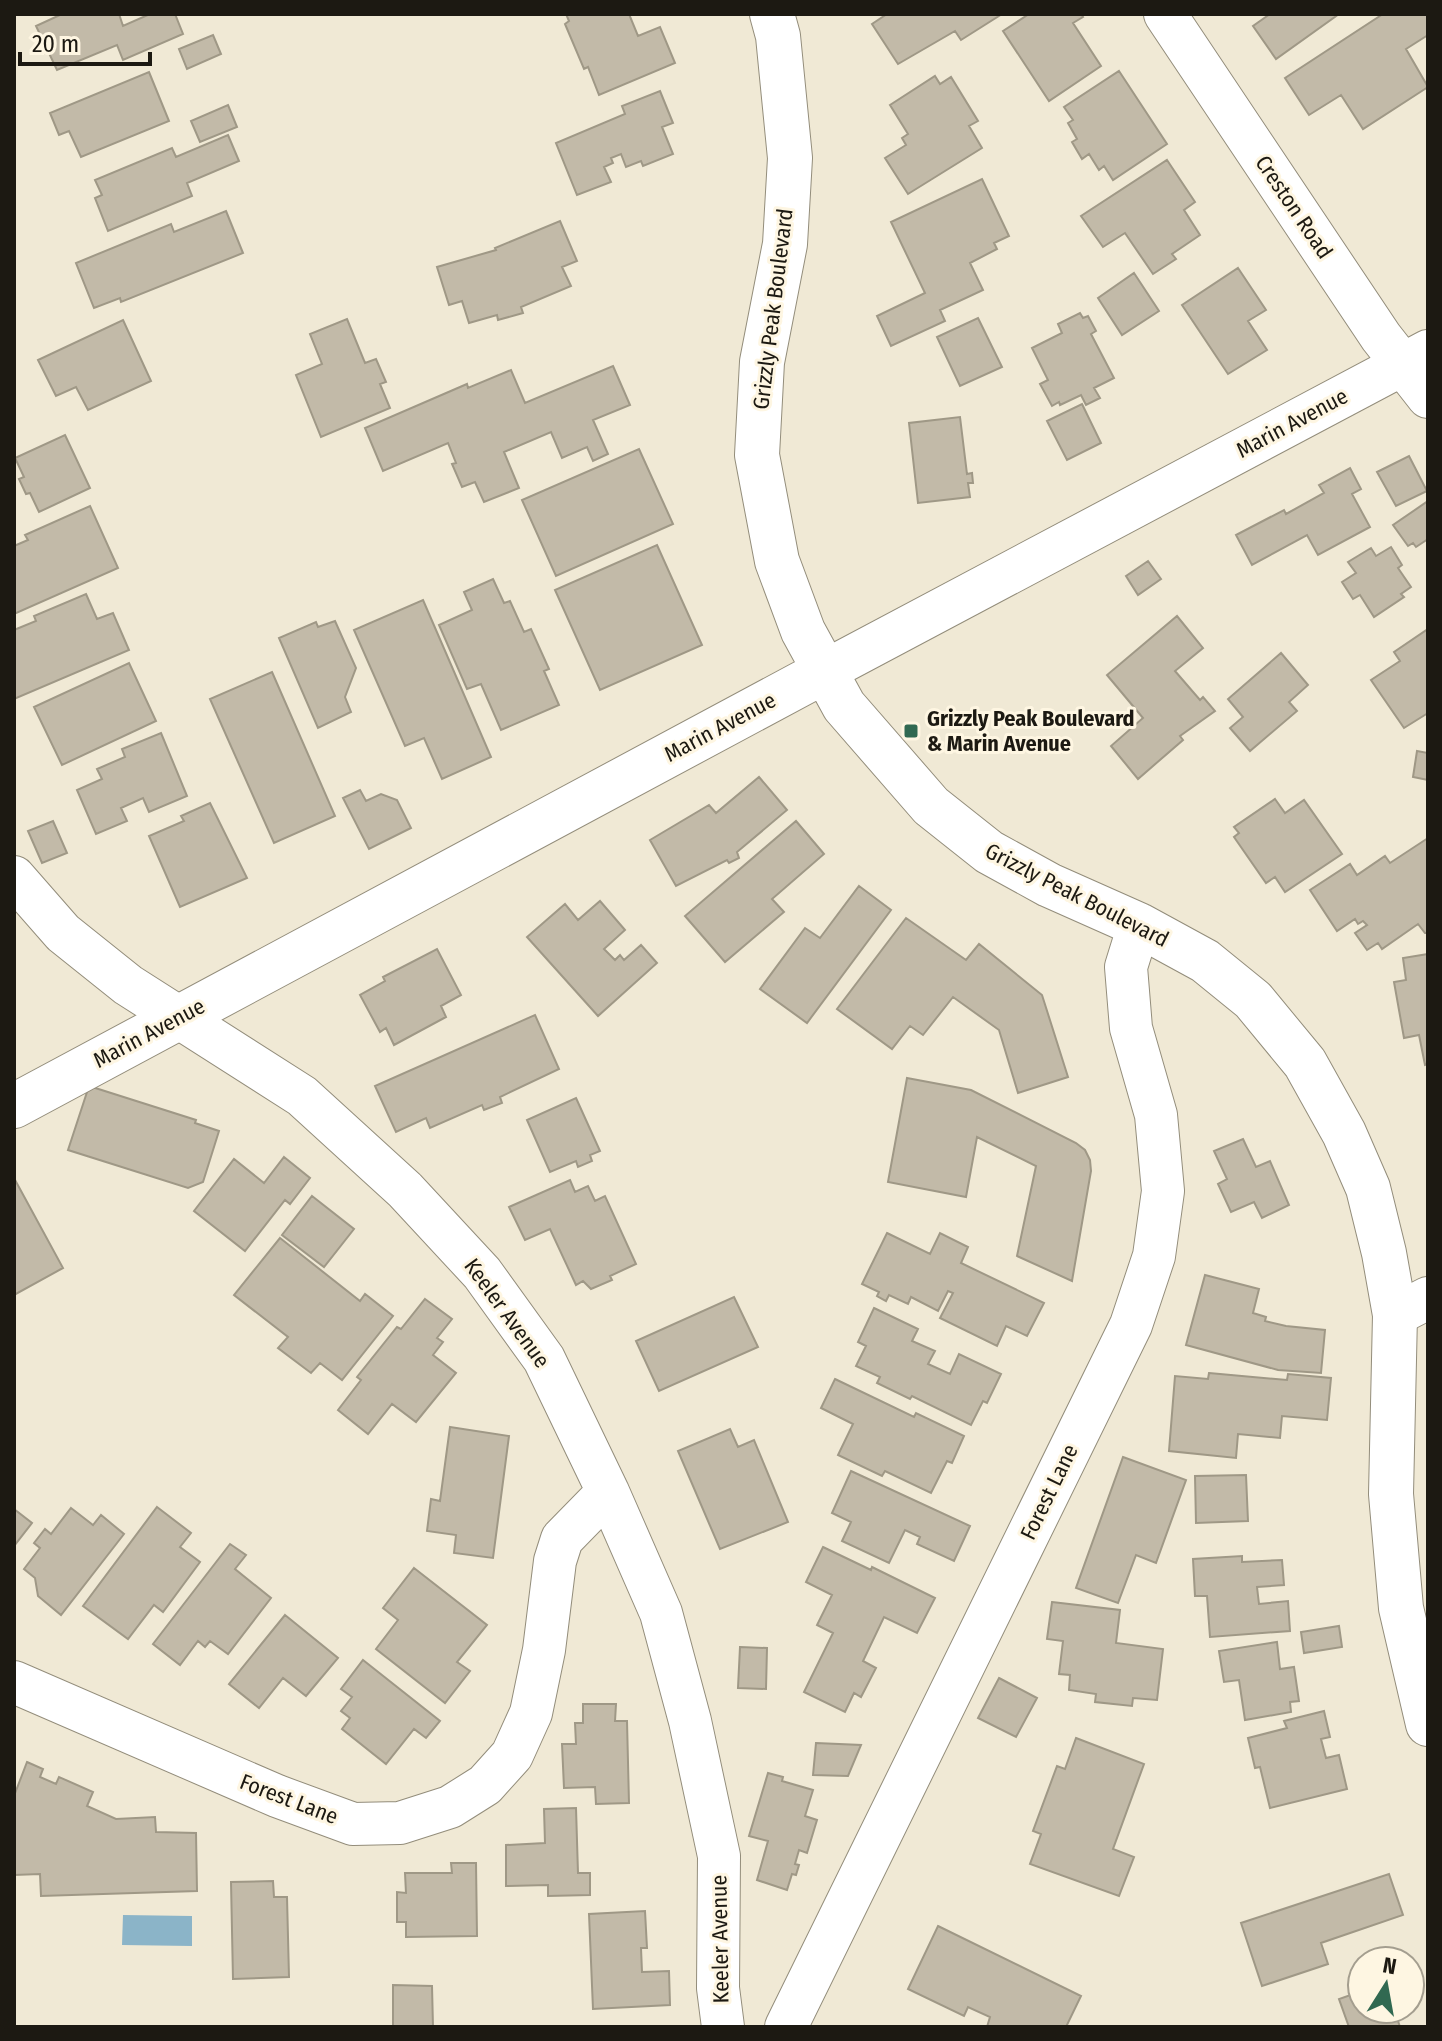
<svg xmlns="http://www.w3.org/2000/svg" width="1442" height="2041" viewBox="0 0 1442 2041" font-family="'Fira Sans Condensed',sans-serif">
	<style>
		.water { fill: #8bb4c8 }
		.building { fill: #c2baa8; stroke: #9f9886; stroke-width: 2 }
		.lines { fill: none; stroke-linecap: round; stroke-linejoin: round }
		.minor-casing { stroke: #938d7b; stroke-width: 44 }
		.tertiary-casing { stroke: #938d7b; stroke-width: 46 }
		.minor { stroke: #fff; stroke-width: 42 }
		.tertiary { stroke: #fff; stroke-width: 44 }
		.poi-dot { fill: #316951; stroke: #fef6e2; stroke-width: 3 }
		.labels { text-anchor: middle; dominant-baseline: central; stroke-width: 6; stroke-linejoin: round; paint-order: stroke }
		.street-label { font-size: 22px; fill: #1c1912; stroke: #fef6e2 }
		.poi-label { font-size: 22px; font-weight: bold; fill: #1c1912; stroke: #fef6e2; text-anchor: start }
	</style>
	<rect width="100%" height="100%" fill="#f0e9d5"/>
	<path class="water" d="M123,1915l69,1v30l-70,-1z"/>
	<path class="building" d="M62,14h57l4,12 27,-12h25l8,20 -60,26 -6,-15 -60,25 -21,-44z
		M566,14h63l9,22 22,-9 15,36 -76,32 -11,-28 -4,2 -19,-45 4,-3z
		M887,14h115l-41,26 -6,-9 -57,33 -26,-40z
		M1029,14h52l2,3 -10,6 28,43 -52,35 -46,-70z
		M1270,14h69l-63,45 -23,-33z
		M1383,14h45v21l-22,14 22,38 -65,42 -22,-34 -32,20 -24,-37z
		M213,35l8,19 -34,15 -8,-20z
		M1119,71l48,73 -54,36 -9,-14 -5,4 -10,-16 -7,5 -10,-17 5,-3 -9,-16 5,-3 -9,-13z
		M149,72l20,49 -88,36 -12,-26 -10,4 -9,-22z
		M935,76l5,8 11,-7 27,44 -9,5 13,22 -74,46 -23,-36 21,-13 -4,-7 6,-4 -18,-29z
		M660,91l13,32 -11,4 11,27 -30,12 -2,-5 -15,6 -5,-13 -10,4 2,5 -9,4 7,15 -34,13 -21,-52 69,-29 -3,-8z
		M228,105l9,22 -37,15 -9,-21z
		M228,135l11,26 -52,22 5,13 -84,35 -13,-33 7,-3 -7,-15 77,-32 4,9z
		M1167,160l28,42 -11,8 16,25 -28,19 4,5 -23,15 -28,-41 -22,14 -22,-31z
		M982,179l27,57 -15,7 3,6 -27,14 13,27 -43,20 5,11 -54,25 -14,-30 48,-23 -34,-71z
		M226,211l17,42 -122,49 -1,-4 -26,10 -18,-45 95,-39 3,8z
		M560,221l17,40 -15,6 9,19 -50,21 2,6 -25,7 -1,-5 -28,8 -7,-22 -13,4 -12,-38 59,-17 -1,-2z
		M1238,268l28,42 -18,11 19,29 -39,24 -46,-69z
		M1134,273l25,38 -37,24 -24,-37z
		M1080,313l3,5 5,-2 8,15 -5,3 23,44 -20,10 6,10 -14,7 -5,-10 -21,10 -1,-3 -7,4 -12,-22 8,-4 -16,-32 30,-15 -4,-9z
		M978,318l24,49 -42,19 -23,-49z
		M347,319l18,44 11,-4 10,23 -6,2 10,24 -69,29 -25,-62 26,-11 -12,-30z
		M123,320l28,61 -63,29 -12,-23 -20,9 -18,-36z
		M613,366l17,39 -37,15 15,34 -15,7 -6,-14 -25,11 -11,-26 -47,20 15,36 -35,14 -9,-20 -13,5 -10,-23 4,-1 -8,-20 -65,28 -18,-43 102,-44 1,4 43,-18 14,33z
		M1082,404l19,39 -34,17 -20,-39z
		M960,417l7,57 5,-1 1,10h-5l2,14 -52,6 -9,-80z
		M65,435l25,53 -51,24 -9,-19 -4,1 -7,-15 5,-2 -9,-19z
		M639,449l34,75 -117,52 -34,-76z
		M1409,456l18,35 -31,15 -19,-34z
		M1350,468l11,21 -9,5 18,33 -52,28 -11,-20 -55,30 -16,-30 48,-25 2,4 38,-21 -5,-8z
		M1428,501v38l-12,8 -3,-4 -5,3 -15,-21z
		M90,506l28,62 -104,46v-68l14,-6 -3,-5z
		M657,545l45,100 -102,45 -45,-100z
		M1391,547l11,18 -4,3 13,19 -10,7 3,3 -30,20 -14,-22 -7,4 -11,-17 14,-9 -8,-11 23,-14 5,8z
		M1148,561l13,18 -23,16 -12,-19z
		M493,579l11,24 6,-2 14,31 7,-3 18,40 -5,2 15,34 -58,25 -20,-46 -14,5 -28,-64 33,-15 -8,-18z
		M86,594l11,25 16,-6 16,37 -115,49v-69l22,-9 -2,-5z
		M423,600l68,157 -49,22 -18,-41 -19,8 -51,-116z
		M1177,616l26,32 -28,23 25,29 3,-3 12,14 -35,25 3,4 -45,39 -27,-33 32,-28 -36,-43z
		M335,621l21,47 -11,29 6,15 -33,16 -39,-90 37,-16 2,5z
		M1428,629v84l-24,15 -33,-48 29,-19 -6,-9z
		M1281,653l27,32 -19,17 8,9 -47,40 -20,-23 13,-11 -15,-18z
		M129,663l27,58 -94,44 -28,-58z
		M272,672l63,144 -61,27 -64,-144z
		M161,733l26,63 -38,16 -6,-14 -22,10 6,13 -31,13 -19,-44 25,-11 -5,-10 28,-12 -3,-8z
		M1417,751l11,2v27l-15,-3z
		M759,777l28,33 -50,42 2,6 -10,5 -2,-3 -51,26 -26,-46 59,-35 7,8z
		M360,790l6,11 15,-7 16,6 14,28 -42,21 -26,-51z
		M1275,799l10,14 19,-13 38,54 -57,38 -10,-15 -9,6 -32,-46 5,-4 -5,-6z
		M210,803l37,75 -67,29 -31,-71 35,-15 -3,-5z
		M53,821l14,32 -25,10 -14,-32z
		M796,821l28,33 -52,45 12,13 -59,50 -40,-46z
		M1428,838v95h-3l-7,-9 -36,25 -4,-6 -11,7 -12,-17 12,-8 -4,-4 -5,3 -3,-5 -18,12 -27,-41 40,-26 7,11 28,-19 5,7z
		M859,886l32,24 -84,113 -47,-34 45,-61 15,10z
		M600,901l25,29 -21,19 11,11 5,-5 4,5 17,-15 16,18 -59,53 -71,-79 38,-33 13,16z
		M906,918l60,42 13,-16 63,51 26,82 -50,16 -19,-63 -46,-33 -30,38 -13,-9 -18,23 -55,-40z
		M437,949l24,46 -20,11 5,11 -52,28 -8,-17 -6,4 -20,-37 25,-14 -2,-4z
		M1428,954v110l-3,1 -6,-30 -15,3 -10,-56 12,-2 -3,-22z
		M535,1015l24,54 -59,28 2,6 -18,7 -2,-5 -52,23 -4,-10 -30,14 -21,-46z
		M907,1078l64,12 105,53 9,7 5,10 1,11 -19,110 -55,-25 19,-90 -59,-29 -11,60 -78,-15z
		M89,1086l107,34 -1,3 24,8 -16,51 -15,6 -120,-38z
		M576,1098l24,53 -10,4 2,6 -14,6 -2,-6 -26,11 -23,-52z
		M1243,1139l13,28 14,-6 19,44 -27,13 -8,-16 -23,10 -13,-28 9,-5 -13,-28z
		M284,1157l26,21 -20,26 -5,-4 -40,51 -51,-40 40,-52 30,24z
		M14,1178l49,90 -49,27z
		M570,1180l5,12 13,-6 7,15 10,-5 31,68 -26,12 2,4 -21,9 -8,-8 -7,4 -26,-56 -25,11 -16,-33z
		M312,1196l42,33 -30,38 -42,-32z
		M887,1233l43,21 10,-21 28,14 -7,16 83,40 -17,33 -21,-10 -9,20 -57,-28 13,-25 -5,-2 -10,20 -27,-14 -3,7 -19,-9 -3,6 -9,-5 2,-4 -17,-8z
		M280,1238l80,63 5,-7 28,22 -51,64 -22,-17 -9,10 -33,-25 10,-11 -54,-42z
		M1205,1275l54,14 -6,24 13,4 -1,4 21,5 39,4 -4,43 -43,-3 -92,-25z
		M734,1297l24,50 -99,44 -23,-50z
		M425,1299l27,20 -15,19 6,4 -10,13 23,18 -40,49 -24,-18 -24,30 -30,-24 23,-30 -4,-3 40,-50 4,2z
		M874,1308l44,21 -6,12 23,10 -7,13 22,10 9,-20 42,20 -14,29 -4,-2 -12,24 -59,-29 -2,3 -33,-16 3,-6 -24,-11 10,-20 -8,-4z
		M1209,1373l78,7 1,-6 43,4 -4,42 -45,-4 -2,22 -42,-4 -2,24 -67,-7 6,-75 33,3z
		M835,1379l79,38 2,-4 48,23 -12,27 -5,-2 -16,32 -46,-22 -3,5 -44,-21 15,-31 -32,-16z
		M450,1427l59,9 -16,122 -39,-5 2,-18 -29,-4 4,-32 9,2z
		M730,1429l8,18 16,-7 34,82 -68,27 -42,-98z
		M1123,1457l63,23 -30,83 -20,-8 -18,48 -42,-15z
		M851,1471l119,55 -16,35 -37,-17 3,-7 -15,-7 -16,33 -47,-22 9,-19 -19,-9z
		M1246,1475l2,46 -52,2 -1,-47z
		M157,1507l34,26 -11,14 20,15 -37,50 -9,-7 -26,34 -45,-33z
		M71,1508l22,17 8,-10 23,19 -63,81 -23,-19 -3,-18 -11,-9 16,-21 -6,-5 11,-14 6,5z
		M14,1509l18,14 -18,23z
		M230,1544l16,11 -11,14 36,29 -43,56 -18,-13 -5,6 -7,-6 -18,24 -27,-21z
		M823,1547l48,23 1,-3 63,31 -18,35 -33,-16 -21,44 13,7 -15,29 -7,-4 -9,19 -41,-20 29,-59 -16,-8 15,-30 -26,-13z
		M1242,1556v6l40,-2 2,25 -27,2 2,17 29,-3 2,30 -80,6 -3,-41h-12l-2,-37z
		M414,1568l73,57 -30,37 13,9 -25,32 -69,-54 22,-29 -15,-12z
		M1052,1602l68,8 -4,33 47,6 -6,51 -24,-2 -1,8 -37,-4 1,-8 -27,-4 1,-15 -11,-1 4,-33 -16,-2z
		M285,1615l53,43 -32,38 -23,-18 -24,30 -30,-24z
		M1339,1626l3,21 -38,6 -3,-21z
		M1277,1642l3,27 14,-2 5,34 -9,1 1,10 -46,8 -6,-40 -15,2 -5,-31z
		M740,1647l27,1 -1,41 -28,-1z
		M363,1660l77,61 -14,17 -12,-9 -28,35 -44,-35 8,-11 -9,-7 11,-14 -11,-8z
		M999,1678l38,20 -21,39 -38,-19z
		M583,1704h33l-1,17h12l2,82 -33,1 -1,-17 -31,1 -2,-44h14l-1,-21h8z
		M1324,1711l6,26 -9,2 5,19 13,-3 8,34 -77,19 -10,-41 -5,1 -7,-30 39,-10 -3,-7z
		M1076,1738l68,26 -31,85 21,8 -15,39 -89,-32 11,-30 -8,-3 24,-65 8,3z
		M816,1743l45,2 -13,31 -35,-1z
		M27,1762l16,7 -3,8 16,7 3,-7 34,15 -6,14 29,13 39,-2 1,15 40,1 1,58 -156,5 -1,-22 -26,1v-79z
		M768,1773l15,4 -1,4 31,9 -8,26 12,4 -10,33 -8,-3 -4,14 4,1 -3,10 -4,-1 -5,16 -30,-10 11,-39 -19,-5z
		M576,1808l2,65h12v22l-42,1v-11l-42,1v-41l39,-2 -1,-34z
		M451,1863h25l1,73 -71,1v-15h-9v-30l9,1 -1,-20h47z
		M1389,1874l14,41 -82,28 7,21 -66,22 -21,-63z
		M273,1881l1,16h13l2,80 -56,2 -2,-97z
		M645,1911l2,37h-6l1,24 27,-1 1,34 -77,4 -4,-95z
		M938,1926l143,70 -15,31h-79l3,-10 -22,-10 -4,9 -56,-27z
		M393,1985l39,1 1,41h-40z
		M1362,1991v18h32l6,18h-51l-10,-28z"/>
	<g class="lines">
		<g class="minor-casing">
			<path id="minor" d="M1165,14l216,323 47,60
				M825,671l603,-320
				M14,877l49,56 65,52 174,111 103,94 77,83 62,86 64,133 53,121 29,108 29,135 -1,132 5,39
				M1395,1315l33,-17
				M14,1682l263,114 76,28 47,-1 50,-16 35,-22 27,-30 19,-42 13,-63 11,-89 7,-22 46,-47
				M786,2027l345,-702 23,-69 9,-65 -7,-76 -25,-87 -5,-61 13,-42"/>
		</g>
		<g class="tertiary-casing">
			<path id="tertiary" d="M772,14l6,22 12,122 -5,86 -23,118 -5,93 20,106 26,70 41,75 87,100 58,46 60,33 90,40 66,36 48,39 52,63 39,70 24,55 16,65 11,62 -4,179 10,114 27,116
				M14,1106l811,-435"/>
		</g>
		<use href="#minor" class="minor"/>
		<use href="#tertiary" class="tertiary"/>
	</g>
	<rect class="poi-dot" x="903" y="723" width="16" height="16" rx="4"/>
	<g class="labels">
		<g class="street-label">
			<text transform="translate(1294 207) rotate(56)">Creston Road</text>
			<text transform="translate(773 309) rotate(-83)">Grizzly Peak Boulevard</text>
			<text transform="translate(1292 423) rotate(-28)">Marin Avenue</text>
			<text transform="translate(720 727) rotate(-28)">Marin Avenue</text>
			<text transform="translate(1077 895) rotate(27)">Grizzly Peak Boulevard</text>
			<text transform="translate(149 1033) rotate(-28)">Marin Avenue</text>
			<text transform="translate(507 1313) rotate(54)">Keeler Avenue</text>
			<text transform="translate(1049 1492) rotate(-64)">Forest Lane</text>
			<text transform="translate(289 1799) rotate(21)">Forest Lane</text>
			<text transform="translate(720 1939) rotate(-91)">Keeler Avenue</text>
		</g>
		<g class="poi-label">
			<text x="927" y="718">Grizzly Peak Boulevard<tspan x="927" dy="25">&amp; Marin Avenue</tspan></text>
		</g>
	</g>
	<rect width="1442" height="2041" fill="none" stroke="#1c1912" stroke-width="32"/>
	<g transform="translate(1386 1985) rotate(11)"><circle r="38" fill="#fef6e2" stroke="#a49e8f" stroke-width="2"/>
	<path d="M0-6L14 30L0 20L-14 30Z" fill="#316951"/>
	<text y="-12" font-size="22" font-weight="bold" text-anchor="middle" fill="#1c1912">N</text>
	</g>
	<path d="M20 52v12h130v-12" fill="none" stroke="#1c1912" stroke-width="4"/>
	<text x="32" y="52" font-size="24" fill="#1c1912" stroke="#fef6e2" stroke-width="6" paint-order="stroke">20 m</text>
</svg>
